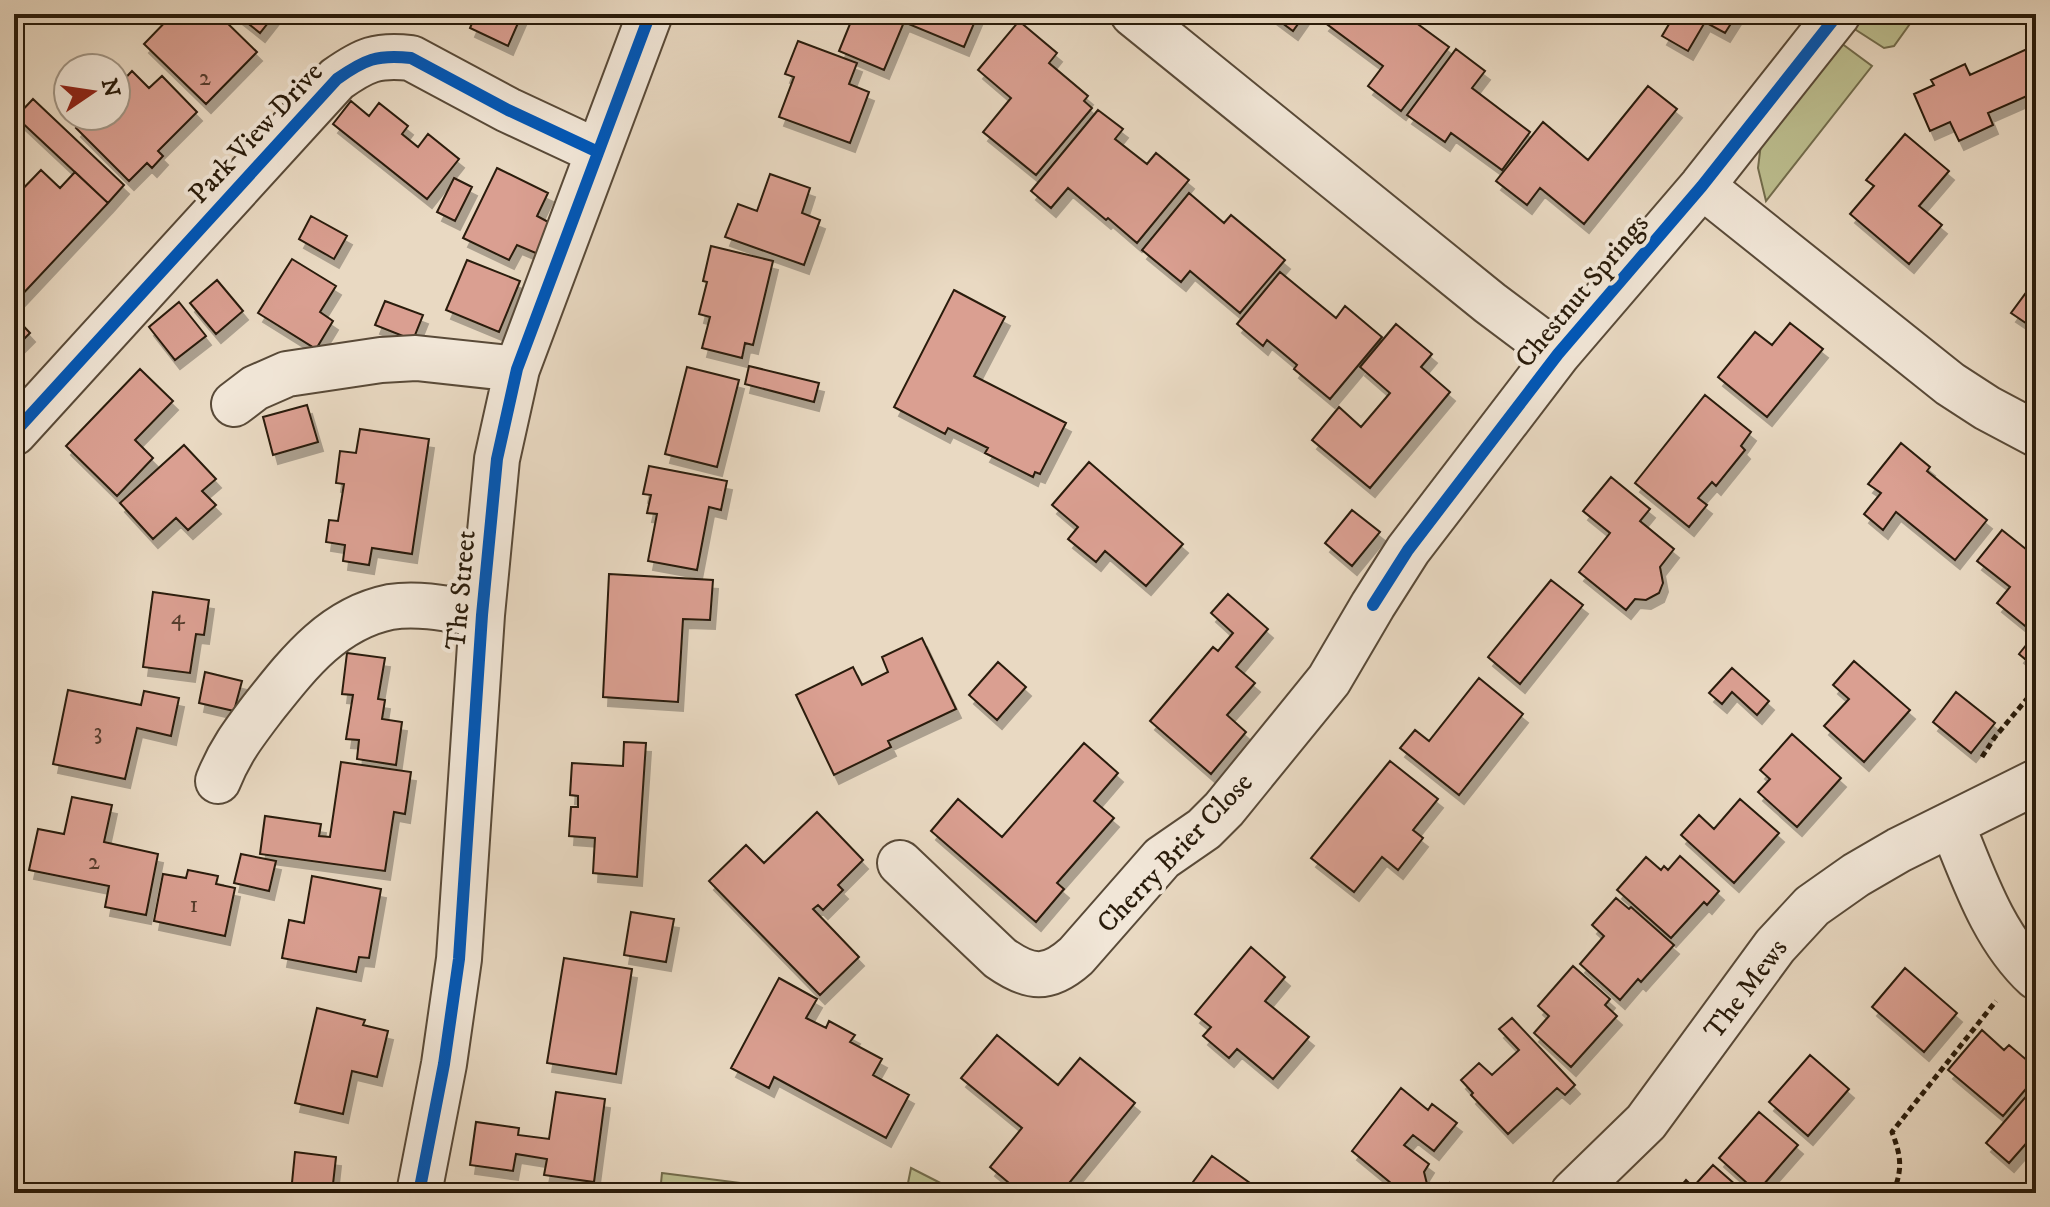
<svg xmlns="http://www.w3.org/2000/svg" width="2050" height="1207" viewBox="0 0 2050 1207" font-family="'IM FELL DW Pica',serif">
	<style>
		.green { fill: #bcbe8f; stroke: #726c4c; stroke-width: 2 }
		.building { fill: #da9f91; stroke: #291b0a; stroke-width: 2; filter: url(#shadow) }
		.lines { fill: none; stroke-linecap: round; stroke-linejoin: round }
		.minor-casing { stroke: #594a38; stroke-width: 48 }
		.path { stroke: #291b0a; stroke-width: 5; stroke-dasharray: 6 4; stroke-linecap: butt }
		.minor { stroke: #f1e6d7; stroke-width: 44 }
		.cycleway-casing { stroke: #f1e6d7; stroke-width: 17 }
		.cycleway { stroke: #0057b8; stroke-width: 12 }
		.labels { text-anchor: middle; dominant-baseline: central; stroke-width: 8; stroke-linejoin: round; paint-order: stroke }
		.number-label { font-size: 24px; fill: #553c2c }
		.street-label { font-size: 28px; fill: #291b0a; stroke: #f1e6d7 }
	</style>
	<defs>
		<filter id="shadow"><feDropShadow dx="5" dy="9" stdDeviation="0" flood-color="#0004"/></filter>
	</defs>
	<rect width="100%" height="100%" fill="#e9d9c2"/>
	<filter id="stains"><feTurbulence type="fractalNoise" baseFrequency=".0025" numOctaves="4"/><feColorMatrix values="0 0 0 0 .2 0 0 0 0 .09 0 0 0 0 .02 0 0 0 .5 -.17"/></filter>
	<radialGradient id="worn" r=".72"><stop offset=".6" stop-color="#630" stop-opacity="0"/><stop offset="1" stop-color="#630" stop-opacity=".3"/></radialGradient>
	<path class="green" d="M1864,14h53l-23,32 -10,2 -31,-20z
		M1841,43l31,23 -106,135 -8,-33 3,-24z
		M911,1168l49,25h-54z
		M662,1173l157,20h-159z"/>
	<path class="building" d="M173,14h45l39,38 -51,52 -62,-60z
		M236,14h39l-15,19z
		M476,14h46l-14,32 -38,-18z
		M854,14h124l-14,33 -60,-25 -20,48 -45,-19z
		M1270,14h35l-12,17z
		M1331,14h73l45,33 -48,64 -33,-25 15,-20 -59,-44z
		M1675,14h62l-12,19 -20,-11 -17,29 -26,-15z
		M1019,21l38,32 -8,10 39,33 -4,5 8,7 -56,67 -53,-43 28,-34 -33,-28z
		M798,41l59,22 -8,21 20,8 -19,51 -71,-26 15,-40 -9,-3z
		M2036,45v47l-48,21 5,12 -34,16 -9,-19 -20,9 -16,-37 20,-9 -3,-5 34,-16 5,11z
		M1456,49l29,22 -13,17 58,44 -28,38 -51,-37 -6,9 -38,-27z
		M132,71l17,17 13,-12 35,36 -39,39 5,5 -11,12 -5,-5 -18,18 -53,-53 12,-12h28v-28z
		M1648,86l29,23 -93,115 -44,-36 -13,17 -31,-24 47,-59 45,38z
		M33,99l91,86 -16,18 -92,-86z
		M351,101l18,15 10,-13 29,23 -6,8 16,13 10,-13 31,25 -32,40 -94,-75z
		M1098,110l25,19 -8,10 32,25 9,-11 33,27 -52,63 -29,-25 -2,2 -38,-32 -17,20 -20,-17z
		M1905,134l44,37 -30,35 23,19 -33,39 -59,-50 24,-28 -8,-6z
		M497,168l51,25 -11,23 15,8 -14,30 -21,-9 -8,15 -46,-22z
		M41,170l19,18 15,-16 33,31 -91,97 -3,-3v-99z
		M770,174l40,14 -8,25 18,7 -16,45 -79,-28 13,-33 19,7z
		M454,178l18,9 -17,34 -18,-9z
		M1189,193l35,30 7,-8 54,45 -45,53 -50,-42 -9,11 -39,-32z
		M311,216l36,20 -13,23 -35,-20z
		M711,246l62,15 -20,84 -8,-2 -3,15 -40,-10 8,-31 -11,-3 8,-32 -4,-1z
		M292,259l44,27 -16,26 13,9 -17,28 -58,-36z
		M467,260l53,21 -21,51 -53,-22z
		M1280,272l56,46 9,-12 37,31 -52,62 -36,-30 3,-4 -30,-25 -4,6 -26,-22z
		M2036,279v51l-25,-17z
		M217,280l26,31 -27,23 -26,-31z
		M954,290l51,27 -31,59 92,47 -26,51 -5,-2 -2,5 -48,-24 3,-5 -40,-20 -3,6 -51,-27z
		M385,301l38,14 -10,25 -38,-15z
		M179,302l27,34 -31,24 -26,-33z
		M14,316l16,17 -16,16z
		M1790,323l33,26 -56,68 -49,-40 37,-45 17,13z
		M1396,324l36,30 -11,13 29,25 -80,96 -58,-48 27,-33 22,20 29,-34 -30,-26z
		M749,366l70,17 -5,19 -69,-18z
		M687,367l52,13 -22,87 -52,-13z
		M140,369l33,32 -38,39 18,18 -36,38 -51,-50z
		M1705,395l46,37 -10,14 4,4 -29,36 -4,-4 -14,16 9,7 -18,22 -54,-44z
		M307,405l11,37 -45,13 -10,-38z
		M360,429l69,10 -17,115 -40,-6 -3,17 -26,-4 2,-16 -19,-3 3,-22 9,1 6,-37 -8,-1 4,-32 16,2z
		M1901,443l29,24 -3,4 60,49 -32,40 -59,-48 -13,18 -19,-16 17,-21 -13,-9z
		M184,445l32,34 -14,12 14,14 -28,25 -12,-12 -23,21 -33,-36z
		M1089,462l94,82 -37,42 -41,-35 -9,11 -28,-23 10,-12 -26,-22z
		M649,466l78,15 -6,29 -12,-3 -12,63 -49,-9 9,-47 -10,-1 4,-18 -8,-1z
		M1611,477l39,32 -10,12 34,28 -14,18 3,16 -4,10 -13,7 -11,-1 -9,11 -47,-38 31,-39 -27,-22z
		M1352,510l28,22 -28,34 -27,-23z
		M2002,530l34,27v101l-5,6 -12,-10 16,-20 -38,-31 13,-16 -33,-26z
		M609,574l104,6 -3,40 -27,-1 -5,83 -75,-5z
		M1551,580l32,25 -63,79 -32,-27z
		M153,592l56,8 -5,35 -8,-1 -6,39 -47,-6z
		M1228,594l40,35 -32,38 19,16 -28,32 19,17 -35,42 -61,-53 63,-74 5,4 15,-18 -22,-20z
		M922,638l34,71 -68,32 3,6 -57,28 -38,-80 57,-28 9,18 26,-13 -6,-15z
		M347,653l38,5 -7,41 7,1 -3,19 20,3 -6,43 -39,-6 2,-19 -13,-1 7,-44 -11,-1z
		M1854,661l56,49 -46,52 -40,-36 25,-27 -16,-14z
		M998,662l28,25 -29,33 -28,-25z
		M1732,668l37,33 -12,14 -25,-23 -10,12 -13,-11z
		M205,672l37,9 -8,30 -35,-8z
		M1479,678l44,36 -64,81 -59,-47 15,-18 14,11z
		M68,690l73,15 3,-14 35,7 -8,38 -34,-8 -12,51 -72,-15z
		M1956,692l39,31 -24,30 -38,-31z
		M1792,734l49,44 -44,49 -39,-35 12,-13 -10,-9z
		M624,742l22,1 -9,134 -44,-4 2,-35 -26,-2 2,-29h7v-11l-8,-1 2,-32 51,3z
		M1084,743l34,30 -24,28 20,17 -57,65 7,6 -28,33 -105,-91 27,-32 44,38z
		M1390,761l48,38 -25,31 10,8 -25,32 -16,-13 -28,35 -43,-34z
		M341,762l70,10 -6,42 -11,-2 -9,59 -125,-17 5,-38 56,8 -2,12 11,1z
		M72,797l40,8 -8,37 54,12 -12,61 -41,-8 4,-21 -80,-16 9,-41 26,5z
		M1740,799l39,34 -45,50 -53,-48 18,-20 15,14z
		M817,812l46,48 -25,25 5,5 -20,20 -5,-5 -5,4 46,48 -39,38 -111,-114 37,-36 18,18z
		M241,854l35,7 -7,30 -35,-8z
		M1680,856l39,35 -12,14 -3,-3 -33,36 -54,-48 29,-33 15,13 3,-4 4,4z
		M188,870l30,6 -2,8 19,4 -10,48 -71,-15 9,-47 23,4z
		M312,876l69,13 -12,69 -10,-1 -3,15 -74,-14 7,-38 15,3z
		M1616,898l13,11 2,-2 43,38 -33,37 -3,-3 -18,21 -40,-36 24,-28 -12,-11z
		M631,912l43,7 -8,43 -42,-7z
		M1251,947l34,30 -20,24 44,36 -36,42 -36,-30 -8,9 -26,-22 8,-9 -16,-13z
		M564,958l68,11 -16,105 -69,-11z
		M1573,966l37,33 -5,6 12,11 -46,51 -37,-34 15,-17 -11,-10z
		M1905,968l52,45 -33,39 -52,-45z
		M779,978l38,21 -11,19 20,10 3,-7 26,14 -5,7 32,17 -9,16 36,20 -23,43 -112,-61 -5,11 -38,-20z
		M317,1008l48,12 -2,5 25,6 -11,46 -25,-6 -9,43 -48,-11z
		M1512,1018l63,67 -10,10 -8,-7 -49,46 -37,-39 2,-2 -12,-13 18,-17 13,12 27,-25 -20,-21z
		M1982,1030l22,20 5,-5 27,23v9l-33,39 -55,-46z
		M997,1035l61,50 22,-27 55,45 -74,90h-40l-31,-26 32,-39 -61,-50z
		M1810,1055l39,34 -41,47 -39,-34z
		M2036,1085v57l-5,-4 -22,25 -23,-20z
		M1401,1088l27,22 4,-6 25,19 -23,28 -21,-16 -9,10 25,19 -5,8 4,16 21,-5 2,10h-48l-51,-42z
		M556,1092l49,7 -11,83 -50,-7 3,-16 -31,-5 -3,17 -43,-6 6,-43 43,6 -1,7 31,4z
		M1759,1112l39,33 -41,47 -38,-34z
		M295,1152l41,5 -4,36h-41z
		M1212,1156l38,27 -7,10h-58z
		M1713,1165l32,28h-70l11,-13 7,7z"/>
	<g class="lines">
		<g class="minor-casing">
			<path id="minor" d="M1133,14l357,289 68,51
				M1702,186l248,198 37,24 49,26
				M234,404l21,-16 32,-14 94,-14 35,-2 101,11
				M14,433l323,-354c27,-19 40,-25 74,-21l97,52 90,42
				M218,781c12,-30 26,-48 45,-73 35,-44 69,-89 127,-101 31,-5 63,3 92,8
				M1952,825c22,53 41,112 84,152
				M900,863l100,95c30,21 48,23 76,-2l86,-98 42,-29 20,-20 105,-129 44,-75 35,-55 150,-196 144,-168 136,-172
				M419,1193l25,-129 15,-105 23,-344 15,-156 20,-90 133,-355
				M1573,1193l73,-71 129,-176 37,-40 44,-31 43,-25 137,-68"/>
		</g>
		<path class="path" d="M1982,757l13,-20 41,-49
			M1893,1193c10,-24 8,-37 -1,-61l104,-131"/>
		<use href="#minor" class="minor"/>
		<g class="cycleway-casing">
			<path id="cycleway" d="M14,433l323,-354c27,-19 40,-25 74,-21l97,52 90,42
				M1373,605l35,-55 150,-196 144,-168 136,-172
				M419,1193l25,-129 15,-105 23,-344 15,-156 20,-90 133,-355"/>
		</g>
		<use href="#cycleway" class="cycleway"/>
	</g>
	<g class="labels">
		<g class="number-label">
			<text x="205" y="78">2</text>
			<text x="178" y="617">4</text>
			<text x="98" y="732">3</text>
			<text x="94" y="862">2</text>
			<text x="194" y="905">1</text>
		</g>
		<g class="street-label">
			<text transform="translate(256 133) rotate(-47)">Park View Drive</text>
			<text transform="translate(1582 291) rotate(-50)">Chestnut Springs</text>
			<text transform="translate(461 590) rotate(-85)">The Street</text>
			<text transform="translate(1175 853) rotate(-46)">Cherry Brier Close</text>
			<text transform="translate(1746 989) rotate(-53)">The Mews</text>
		</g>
	</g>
	<rect width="2050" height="1207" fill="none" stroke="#e9d9c2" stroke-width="48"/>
	<rect x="16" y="16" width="2018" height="1175" fill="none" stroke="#291b0a" stroke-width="4"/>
	<rect x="24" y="24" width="2002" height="1159" fill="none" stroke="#291b0a" stroke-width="2"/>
	<g transform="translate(92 92) rotate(77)"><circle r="38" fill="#f1e6d7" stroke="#a19585" stroke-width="2"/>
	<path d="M0-6L14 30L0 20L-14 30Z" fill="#8f2418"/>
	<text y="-12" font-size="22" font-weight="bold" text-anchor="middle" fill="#291b0a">N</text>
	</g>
	<rect width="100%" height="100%" filter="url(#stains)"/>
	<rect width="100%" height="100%" fill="url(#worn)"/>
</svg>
